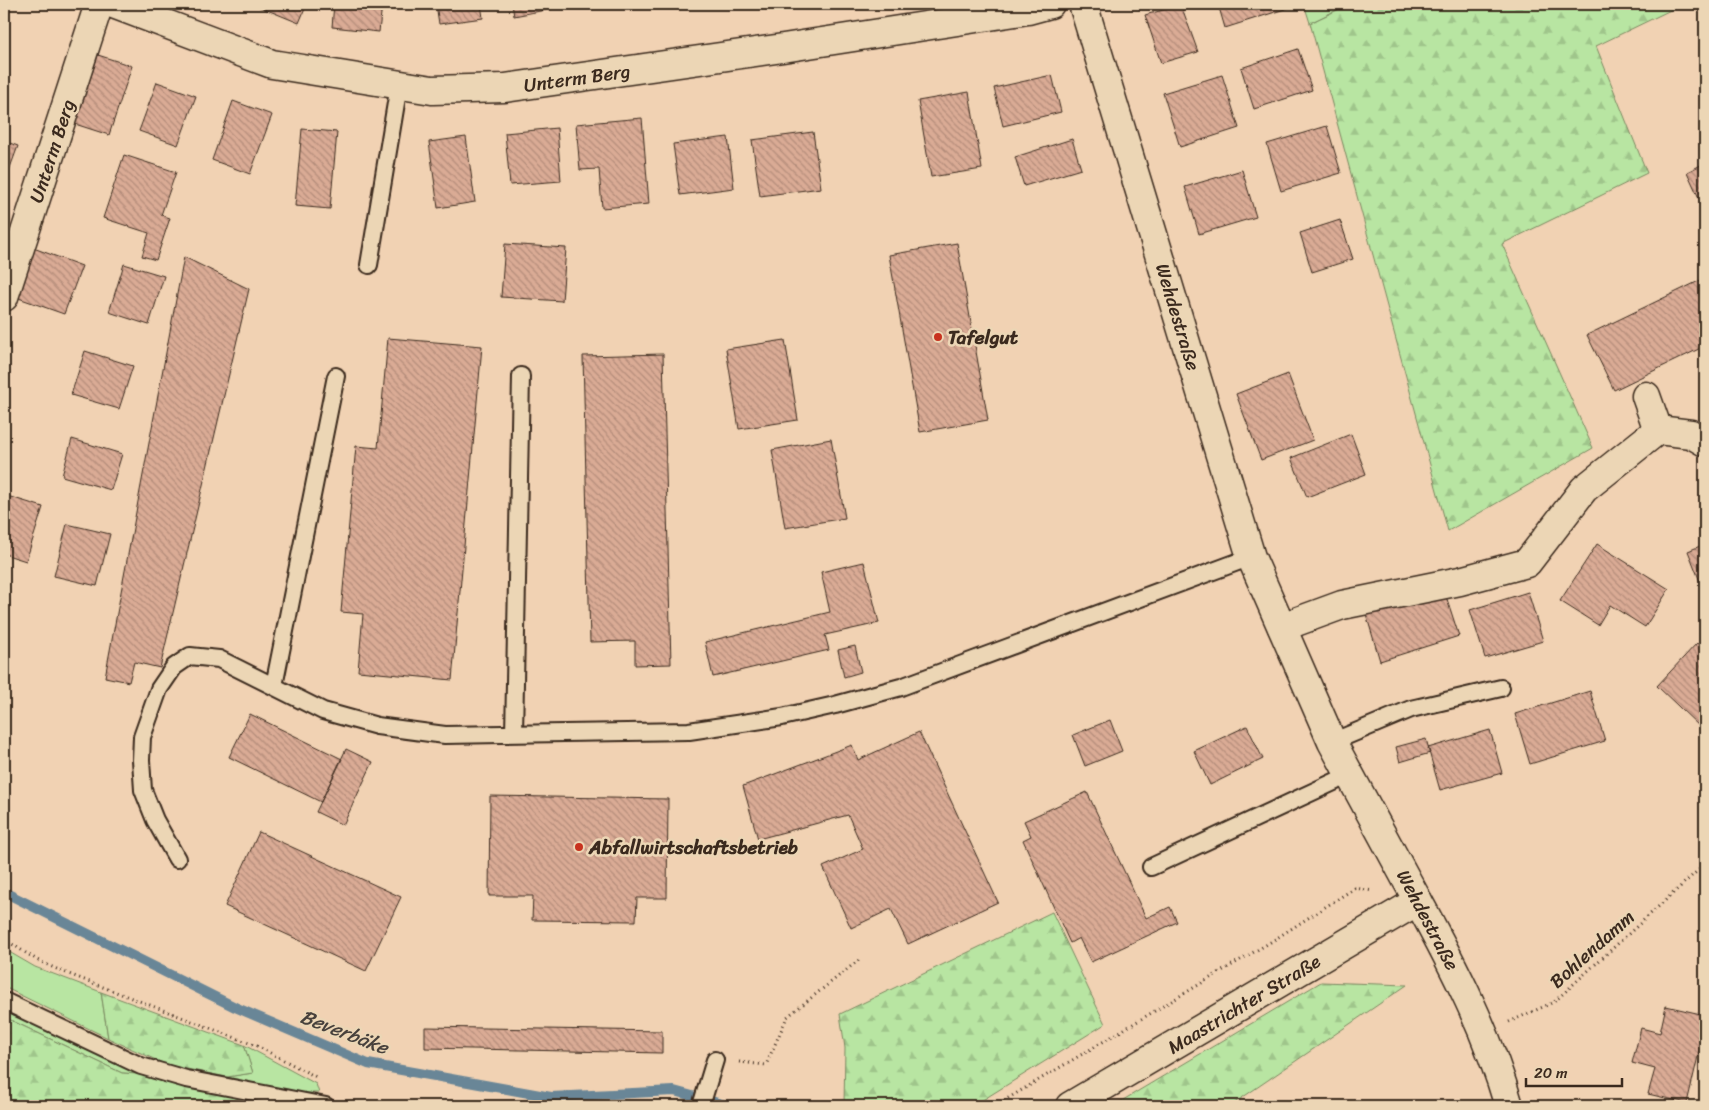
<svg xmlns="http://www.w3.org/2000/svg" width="1709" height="1110" viewBox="0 0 1709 1110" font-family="Sriracha,sans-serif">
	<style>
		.green { fill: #b8e5a2; stroke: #7a8860 }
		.forest { fill: url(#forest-firs); stroke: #7a8860 }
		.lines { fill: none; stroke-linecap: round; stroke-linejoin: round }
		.stream { stroke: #698697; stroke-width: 10 }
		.building { fill: url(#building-back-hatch); stroke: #3b2a1e }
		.service-casing { stroke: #3b2a1e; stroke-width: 20 }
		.minor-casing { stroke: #3b2a1e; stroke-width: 31 }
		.tertiary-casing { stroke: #3b2a1e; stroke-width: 31 }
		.path { stroke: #3b2a1e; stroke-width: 3; stroke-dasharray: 1 4; stroke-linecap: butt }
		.service { stroke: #ecd6b5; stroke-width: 16 }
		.minor { stroke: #ecd6b5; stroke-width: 28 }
		.tertiary { stroke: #ecd6b5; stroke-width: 28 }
		.poi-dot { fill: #c8321e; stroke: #ecd6b5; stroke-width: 2 }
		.labels { text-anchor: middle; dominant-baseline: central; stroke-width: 5; stroke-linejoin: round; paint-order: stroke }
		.street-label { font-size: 19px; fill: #3b2a1e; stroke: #ecd6b5 }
		.poi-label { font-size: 19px; font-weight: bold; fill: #3b2a1e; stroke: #ecd6b5; text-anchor: start }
		.water-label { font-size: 20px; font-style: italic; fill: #47413c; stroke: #ecd6b5 }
	</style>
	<defs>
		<pattern id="forest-firs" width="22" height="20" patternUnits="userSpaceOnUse" patternTransform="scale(1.25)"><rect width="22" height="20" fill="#b8e5a2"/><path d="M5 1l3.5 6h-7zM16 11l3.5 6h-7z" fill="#9fc58b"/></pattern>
		<pattern id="building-back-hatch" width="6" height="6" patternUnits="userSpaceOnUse" patternTransform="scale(1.25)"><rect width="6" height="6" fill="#daab95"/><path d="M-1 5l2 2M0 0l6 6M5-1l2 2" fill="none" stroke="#b28b79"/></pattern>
	</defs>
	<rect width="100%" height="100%" fill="#f1d2b3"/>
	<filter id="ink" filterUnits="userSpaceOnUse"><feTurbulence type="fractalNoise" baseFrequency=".02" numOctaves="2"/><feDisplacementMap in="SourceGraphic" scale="10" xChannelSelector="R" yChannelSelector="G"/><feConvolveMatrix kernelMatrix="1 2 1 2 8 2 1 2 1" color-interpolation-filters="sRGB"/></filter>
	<g filter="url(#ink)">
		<path class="green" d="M1304,4h45l-39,19z
			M4,949l31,18 66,25 7,46 -104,-51z
			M4,1007l134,67 -16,-1 -118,-56z
			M244,1045l72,39 3,9h-20l-72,-16 26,-4z"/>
		<path class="forest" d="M1350,4h333l-87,42 51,127 -145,71 91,204 -145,83 -138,-508z
			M1052,912l53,112 -132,82h-129l1,-58 -5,-34z
			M1321,982l86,3 -177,121h-117z
			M101,992l143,53 9,28 -26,4 -60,-12 -59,-27z
			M4,1017l118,56 16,1 48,14 95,18h-277z"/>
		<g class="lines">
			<path class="stream" d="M4,892l231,115 133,57 183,33 123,-6 55,15"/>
		</g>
		<path class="building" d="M256,4h51l-8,19 -44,-18z
			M334,4h48l-3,28 -47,-5z
			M436,4h45l2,14 -44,6z
			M512,4h43l1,4 -42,8z
			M1218,4h69l1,4 -63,20z
			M1181,5l17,47 -37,11 -16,-48z
			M1298,49l14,41 -58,19 -13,-41z
			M98,55l34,11 -23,69 -34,-11z
			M1052,75l9,37 -58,14 -9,-38z
			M1222,75l17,53 -59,19 -17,-54z
			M157,82l39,14 -18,49 -39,-14z
			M969,92l13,77 -51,8 -13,-76z
			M233,101l39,14 -22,59 -38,-14z
			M642,118l7,86 -47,4 -3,-39 -19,1 -4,-46z
			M1327,126l14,47 -60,18 -14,-47z
			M557,128l4,53 -51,4 -5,-52z
			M302,129l35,3 -7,77 -35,-3z
			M813,132l8,56 -61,8 -8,-56z
			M466,137l9,65 -37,6 -9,-66z
			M728,137l6,51 -54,7 -7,-51z
			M1072,139l9,30 -57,17 -9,-29z
			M4,141l14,5 -14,38z
			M124,155l52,17 -15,43 9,3 -14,42 -14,-4 7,-23 -46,-15z
			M1705,163v48l-18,-39z
			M1242,170l14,47 -57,17 -14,-47z
			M1340,220l13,39 -41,13 -12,-39z
			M957,243l31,177 -68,12 -31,-177z
			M505,244l61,4 -4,53 -61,-4z
			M28,246l54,20 -18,48 -54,-19z
			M184,257l65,32 -89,379 -26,-6 -5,20 -24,-5z
			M124,264l40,12 -15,49 -40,-13z
			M1705,278v68l-91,44 -27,-55z
			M388,338l94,8 -30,334 -94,-9 5,-57 -22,-2 15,-166 22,2z
			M785,340l13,80 -59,9 -13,-80z
			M85,351l48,15 -14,43 -48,-14z
			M663,354l8,310 -36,1v-24l-45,1 -7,-286z
			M1288,374l25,66 -52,20 -25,-66z
			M1351,434l15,40 -59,23 -16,-39z
			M72,439l50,15 -11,36 -49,-14z
			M831,439l14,79 -60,10 -13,-78z
			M4,495l39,12 -17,54 -22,-7z
			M67,524l43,10 -13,52 -43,-10z
			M1597,544l72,45 -24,38 -35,-22 -12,20 -38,-24z
			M1705,544v50l-17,-43z
			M864,562l15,61 -54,12 4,15 -116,27 -8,-35 125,-30 -9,-40z
			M1444,590l15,46 -79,25 -14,-47z
			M1528,592l15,49 -58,17 -15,-48z
			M1697,643l8,8v73l-4,4 -44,-42z
			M855,646l6,26 -17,5 -6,-27z
			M1590,691l15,50 -75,23 -15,-50z
			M250,714l92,45 -21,43 -92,-45z
			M1110,720l12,31 -37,15 -12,-31z
			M1247,726l16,33 -53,26 -16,-34z
			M1490,730l12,43 -62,17 -12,-42z
			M919,732l79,170 -90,42 -17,-35 -40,19 -28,-61 40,-18 -15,-34 -90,24 -15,-53 109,-41 6,15z
			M1426,739l4,14 -30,9 -4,-15z
			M346,749l27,13 -30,63 -27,-13z
			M1087,792l59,126 24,-11 7,15 -86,40 -12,-24 -9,5 -47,-103 8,-4 -7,-15z
			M490,796l178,3 -1,99h-30l-1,23 -104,-1 1,-24h-44z
			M259,832l142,65 -35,74 -141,-65z
			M1666,1006l39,9v12l-18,76 -39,-9 7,-25 -23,-6 9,-35 19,5z
			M425,1027l237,4v22l-237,-5z"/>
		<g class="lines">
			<g class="service-casing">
				<path id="service" d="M369,265l30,-180
					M274,686l62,-310
					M514,734l7,-358
					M1332,742l79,-33 90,-21
					M177,859l-22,-39 -12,-30 -2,-30 1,-23 17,-48 15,-22 16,-11 29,3 104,52 54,15 68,9 244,-4 93,-14 53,-12 66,-18 350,-130
					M1151,867l198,-92
					M4,1001l137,65 45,13 140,27
					M701,1106l14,-46"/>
			</g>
			<g class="minor-casing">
				<path id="minor" d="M113,4l159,60 160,26 73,-2 278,-40 245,-38 22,-6
					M4,297l95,-293
					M1646,396l12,34
					M1282,627l60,-22 118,-24 67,-18 57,-74 74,-59 33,4 14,8
					M1418,901c36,66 70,132 91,205"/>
			</g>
			<g class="tertiary-casing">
				<path id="tertiary" d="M1070,1106l348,-205 -86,-159 -81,-185 -168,-553"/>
			</g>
			<path class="path" d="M4,939l33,21 24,11 196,75 61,32
				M1509,1022l45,-20 151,-138
				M739,1062l27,3 21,-48 72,-57
				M995,1106l274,-163 86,-55 18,3"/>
			<use href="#service" class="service"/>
			<use href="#minor" class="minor"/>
			<use href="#tertiary" class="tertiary"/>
		</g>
	</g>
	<g class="poi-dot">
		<circle cx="938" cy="337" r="5"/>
		<circle cx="579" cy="847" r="5"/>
	</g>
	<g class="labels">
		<g class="street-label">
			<text transform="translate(577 78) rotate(-8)">Unterm Berg</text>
			<text transform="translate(52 151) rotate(-72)">Unterm Berg</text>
			<text transform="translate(1178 317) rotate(73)">Wehdestraße</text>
			<text transform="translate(1428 920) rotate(62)">Wehdestraße</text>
			<text transform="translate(1592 949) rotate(-42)">Bohlendamm</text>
			<text transform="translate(1244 1004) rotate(-31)">Maastrichter Straße</text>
		</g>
		<g class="poi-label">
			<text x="948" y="337">Tafelgut</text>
			<text x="589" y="847">Abfallwirtschaftsbetrieb</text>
		</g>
		<g class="water-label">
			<text transform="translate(344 1032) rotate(21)">Beverbäke</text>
		</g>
	</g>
	<rect width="1709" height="1110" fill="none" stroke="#ecd6b5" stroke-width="20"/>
	<rect x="10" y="10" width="1689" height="1090" fill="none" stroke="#3b2a1e" stroke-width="2" filter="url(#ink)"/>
	<path d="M1526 1078v8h96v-8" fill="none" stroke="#3b2a1e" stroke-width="2.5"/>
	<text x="1534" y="1078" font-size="15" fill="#3b2a1e" stroke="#ecd6b5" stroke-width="4" paint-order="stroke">20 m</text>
</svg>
